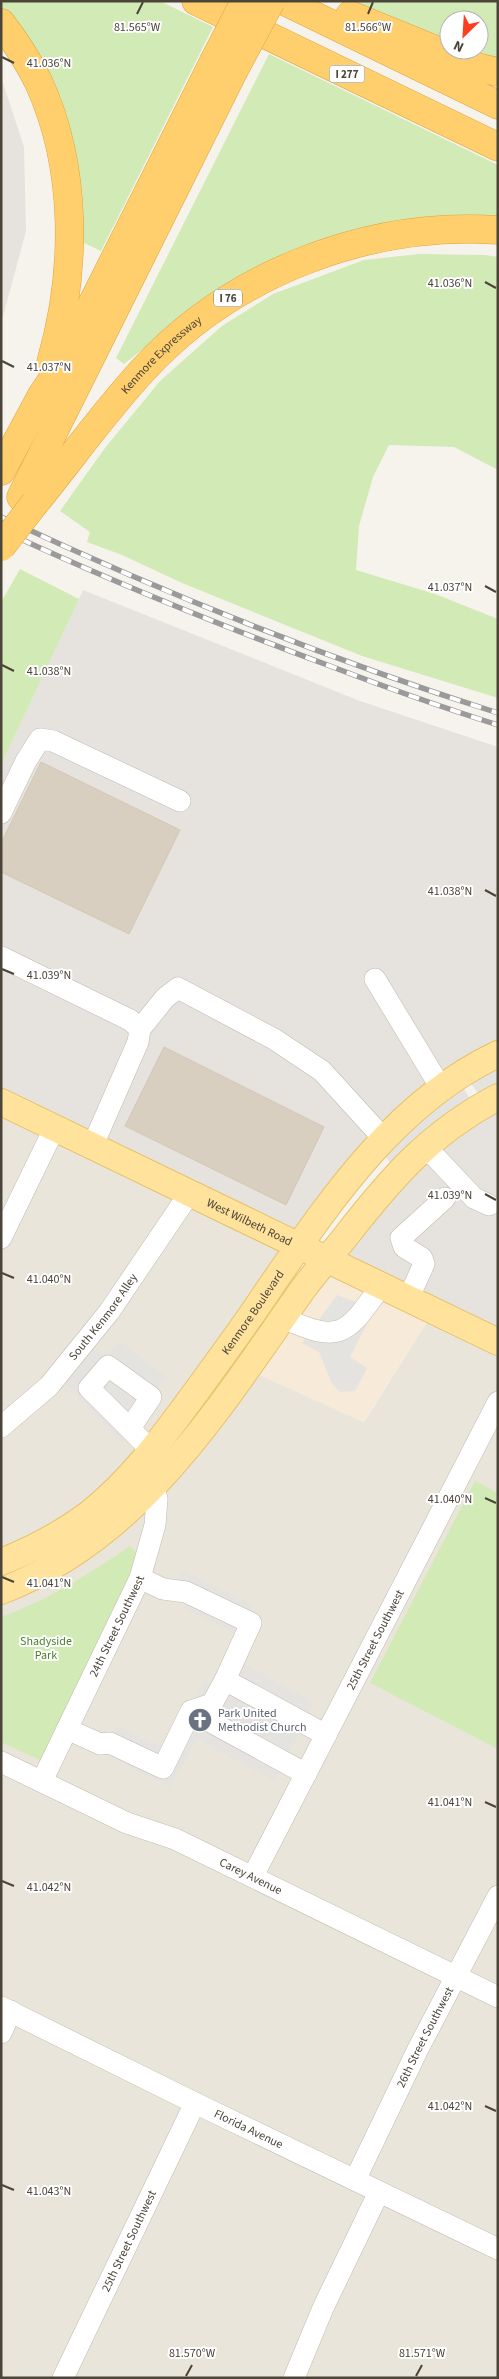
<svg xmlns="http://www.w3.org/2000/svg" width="499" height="2379" viewBox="0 0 499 2379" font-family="'Source Sans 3',sans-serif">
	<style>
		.residential { fill: #eae5da }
		.commercial { fill: #f7ead8 }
		.industrial { fill: #e6e2dd }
		.green { fill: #d2eab5 }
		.parking { fill: #e5e3e0 }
		.building { fill: #d8cfc1; stroke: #d3c7b4 }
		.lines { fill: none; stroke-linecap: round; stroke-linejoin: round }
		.minor-casing { stroke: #c2bbae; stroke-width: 22 }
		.major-casing { stroke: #e6c16a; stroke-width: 28 }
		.highway-casing { stroke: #e0a43c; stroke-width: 29 }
		.minor { stroke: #fff; stroke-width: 21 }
		.major { stroke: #ffe39c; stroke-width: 26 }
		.highway { stroke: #ffcf6e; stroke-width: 28 }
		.rail-casing { stroke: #9a9a9a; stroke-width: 5.5 }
		.rail { stroke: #fff; stroke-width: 4; stroke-dasharray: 11; stroke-linecap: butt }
		.highway-bridge-casing { stroke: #e0a43c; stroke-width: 29; stroke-linecap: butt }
		.highway-bridge { stroke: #ffcf6e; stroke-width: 28 }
		.ticks { fill: none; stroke: #4b4439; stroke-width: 2 }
		.labels { text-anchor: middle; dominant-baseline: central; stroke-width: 4; stroke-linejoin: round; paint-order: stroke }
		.shield { fill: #fff; stroke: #817c74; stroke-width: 1 }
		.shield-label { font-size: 11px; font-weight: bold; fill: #4b4439 }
		.street-label { font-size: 12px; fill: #4b4439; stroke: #fff }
		.park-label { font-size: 12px; fill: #4a7f2a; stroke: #fff }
		.worship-label { font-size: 12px; fill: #5b616d; stroke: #fff; text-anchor: start }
		.ticks-label { font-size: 12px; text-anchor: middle; fill: #4b4439; stroke: #fff; stroke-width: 4; stroke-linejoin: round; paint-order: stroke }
	</style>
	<rect width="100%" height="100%" fill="#f6f3ec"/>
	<path class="residential" d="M1,1102l297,144 -153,214 -144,102z
		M434,1311l64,31v1036h-497v-787l60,-29 186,-193 117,53z"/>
	<path class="commercial" d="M329,1267l102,49 -68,106 -108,-49z"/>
	<path class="industrial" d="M1,77l23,70 2,84 -25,93z
		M83,590l277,111 138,46v307l-29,14 -171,178 -297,-145v-336z
		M498,1097v245l-171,-82 48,-61z"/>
	<path class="green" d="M1,1h159l53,26 -112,224 -19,-9 -81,-231z
		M351,1h147v63l-34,-14h15v-30h-30v24z
		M269,54l229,111v57l-58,-4 -267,108 -49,38 -8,-6z
		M419,254l66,1 13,2v213l-44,-23 -65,-2 -16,32 -14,49 -3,44 79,24 63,25v79l-136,-42 -180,-73 -60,-28 -35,-13 3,-10 -30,-21 45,-63 55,-67 62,-55 51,-32 91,-34z
		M20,569l59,30 -78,166v-163z
		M475,1481l23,12v256l-128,-66z
		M130,1546l9,10 -97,205 -41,-19v-125c47,-17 88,-43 129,-71z"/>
	<path class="parking" d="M498,1063v22l-18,11 -11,-15z
		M461,1085l10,15 -79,65 -11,-14z
		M337,1295l38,14 -25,48 17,11 -12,23 -15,1 -8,-8 -13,-32 -17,-9z
		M121,1342l46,35 -8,11 4,4 -41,52 -59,-63 29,-33 9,6 9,-2 4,-6z
		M183,1570l70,35 -14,56 75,41 -39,79 -78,-42 -27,48 -79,-39 7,-11 22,-10 47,23 25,-51 3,2 9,-21 10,5 27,-49 -57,-28 4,-8 -17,-7z"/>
	<path class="building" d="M41,762l139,68 -51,104 -128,-62v-29z
		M164,1047l160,80 -38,78 -161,-79z"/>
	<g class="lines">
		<g class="minor-casing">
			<g id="minor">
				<path d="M1,813l25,-52 14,-22 13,2 127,60"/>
				<path d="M1,957l129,63 10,9 -2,13 -46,105"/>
				<path d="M375,979l66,109"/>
				<path d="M140,1029l25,-31 13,-10 96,51 48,32 61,67"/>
				<path d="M425,1146l49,52 15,7"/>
				<path d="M1,1238l53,-109"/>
				<path d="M408,1299l16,-35 -2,-6 -18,-11 -3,-9 44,-40"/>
				<path d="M283,1318c58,26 63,17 98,-32"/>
				<path id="s1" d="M1,1427l48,-41 60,-74 80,-118"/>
				<path d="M130,1428l21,-31 -43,-31 -19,22 63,63"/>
				<path d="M140,1578l23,11 23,3 65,31 -26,57 101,55"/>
				<path d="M191,1711l21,-7 13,-24"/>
				<path d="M67,1729l33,15 10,-1 53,25 28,-57 115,63"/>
				<path id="s2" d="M1,1762l126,61 48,16 323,158"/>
				<path id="s3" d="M42,1781l98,-203 15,-53 2,-26 -3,-12 -12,-9"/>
				<path id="s4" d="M253,1876l245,-474"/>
				<path id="s5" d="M1,2007l194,96 303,146"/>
				<path d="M1,2033l10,-22"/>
				<path id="s6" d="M355,2180l63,-131 80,-153"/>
				<path id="s7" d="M63,2378l132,-275"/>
				<path d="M294,2378l29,-70 56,-116"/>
			</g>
		</g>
		<g class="major-casing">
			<g id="major">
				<path id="s8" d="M1,1102l497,240"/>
				<path id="s9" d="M1,1562c30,-12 64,-30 89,-49 40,-32 70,-72 100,-113 27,-37 54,-73 79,-111 62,-90 127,-187 229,-235"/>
				<path d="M1,1591c141,-54 219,-185 302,-302 13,-18 29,-35 43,-53 46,-59 84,-103 152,-139"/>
			</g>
		</g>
		<g class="highway-casing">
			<g id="highway">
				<path d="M196,1l302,146"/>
				<path d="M284,1l214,104"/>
				<path d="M350,15l130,53 18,4"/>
				<path d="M1,23c14,18 27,38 37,58 40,86 39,191 13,281"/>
				<path d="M1,471l41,-76 18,-27 153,-305"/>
				<path d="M21,497l212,-425"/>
				<path id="s10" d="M35,503c36,-44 69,-91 108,-133 88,-96 224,-149 355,-140"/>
			</g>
		</g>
		<use href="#minor" class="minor"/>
		<use href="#major" class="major"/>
		<use href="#highway" class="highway"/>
		<g class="rail-casing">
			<path id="rail" d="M1,517c162,76 327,142 497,196
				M1,530c107,50 218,95 329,136 55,21 111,41 168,59"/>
		</g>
		<use href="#rail" class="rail"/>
		<g class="highway-bridge-casing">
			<path id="highway-bridge" d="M213,63l32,-62
				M233,72l38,-71
				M1,547l34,-44"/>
		</g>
		<use href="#highway-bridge" class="highway-bridge"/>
	</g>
	<path class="ticks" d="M137,14l6,-12M368,14l5,-12M2,57l12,6M485,282l11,6M2,361l12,6M485,586l11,6M2,665l12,6M485,890l11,6M2,969l12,5M485,1194l11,6M2,1273l12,5M485,1498l11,5M2,1577l12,5M485,1802l11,5M2,1881l12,5M485,2106l11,5M2,2185l12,5M186,2376l6,-11M416,2376l6,-11"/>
	<defs>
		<g id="church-disc" transform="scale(1.25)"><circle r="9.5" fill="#6b7280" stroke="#fff"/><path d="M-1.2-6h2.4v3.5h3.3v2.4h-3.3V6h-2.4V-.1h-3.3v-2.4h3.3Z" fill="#fff"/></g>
	</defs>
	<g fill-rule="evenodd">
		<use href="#church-disc" x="200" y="1720"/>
	</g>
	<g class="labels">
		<g class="shield">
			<rect x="329.5" y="65.5" width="35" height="17" rx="4"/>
			<rect x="214" y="289.5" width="28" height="17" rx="4"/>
		</g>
		<g class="shield-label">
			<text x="347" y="74">I 277</text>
			<text x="228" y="298">I 76</text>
		</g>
		<g class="street-label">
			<text stroke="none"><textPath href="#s10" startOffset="195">Kenmore Expressway</textPath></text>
			<text stroke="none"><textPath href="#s8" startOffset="276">West Wilbeth Road</textPath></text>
			<text stroke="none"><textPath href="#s9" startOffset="361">Kenmore Boulevard</textPath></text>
			<text stroke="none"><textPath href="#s1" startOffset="151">South Kenmore Alley</textPath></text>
			<text stroke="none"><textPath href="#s3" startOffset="172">24th Street Southwest</textPath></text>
			<text stroke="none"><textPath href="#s4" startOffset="266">25th Street Southwest</textPath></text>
			<text stroke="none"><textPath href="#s2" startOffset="275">Carey Avenue</textPath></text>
			<text stroke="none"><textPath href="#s6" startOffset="159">26th Street Southwest</textPath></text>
			<text stroke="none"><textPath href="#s5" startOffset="276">Florida Avenue</textPath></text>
			<text stroke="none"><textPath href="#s7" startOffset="152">25th Street Southwest</textPath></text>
		</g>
		<g class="park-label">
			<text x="46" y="1641">Shadyside<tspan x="46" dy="14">Park</tspan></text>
		</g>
		<g class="worship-label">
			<text x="218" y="1713">Park United<tspan x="218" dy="14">Methodist Church</tspan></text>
		</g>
	</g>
	<g class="ticks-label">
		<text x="137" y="31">81.565°W</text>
		<text x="368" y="31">81.566°W</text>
		<text x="49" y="67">41.036°N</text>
		<text x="450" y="287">41.036°N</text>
		<text x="49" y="371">41.037°N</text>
		<text x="450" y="591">41.037°N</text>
		<text x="49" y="675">41.038°N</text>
		<text x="450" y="895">41.038°N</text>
		<text x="49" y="979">41.039°N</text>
		<text x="450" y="1199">41.039°N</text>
		<text x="49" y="1283">41.040°N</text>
		<text x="450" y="1503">41.040°N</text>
		<text x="49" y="1587">41.041°N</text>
		<text x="450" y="1806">41.041°N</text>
		<text x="49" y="1891">41.042°N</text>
		<text x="450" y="2110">41.042°N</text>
		<text x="49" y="2195">41.043°N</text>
		<text x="192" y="2357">81.570°W</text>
		<text x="422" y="2357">81.571°W</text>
	</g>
	<rect width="499" height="2379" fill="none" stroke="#4b4439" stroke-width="5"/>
	<g transform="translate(464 35) rotate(205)"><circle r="24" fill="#ffffff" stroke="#b7b4b0"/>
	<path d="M0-4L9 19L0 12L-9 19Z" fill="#fc3f1d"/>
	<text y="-8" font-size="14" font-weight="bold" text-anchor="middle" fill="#4b4439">N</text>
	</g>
</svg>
